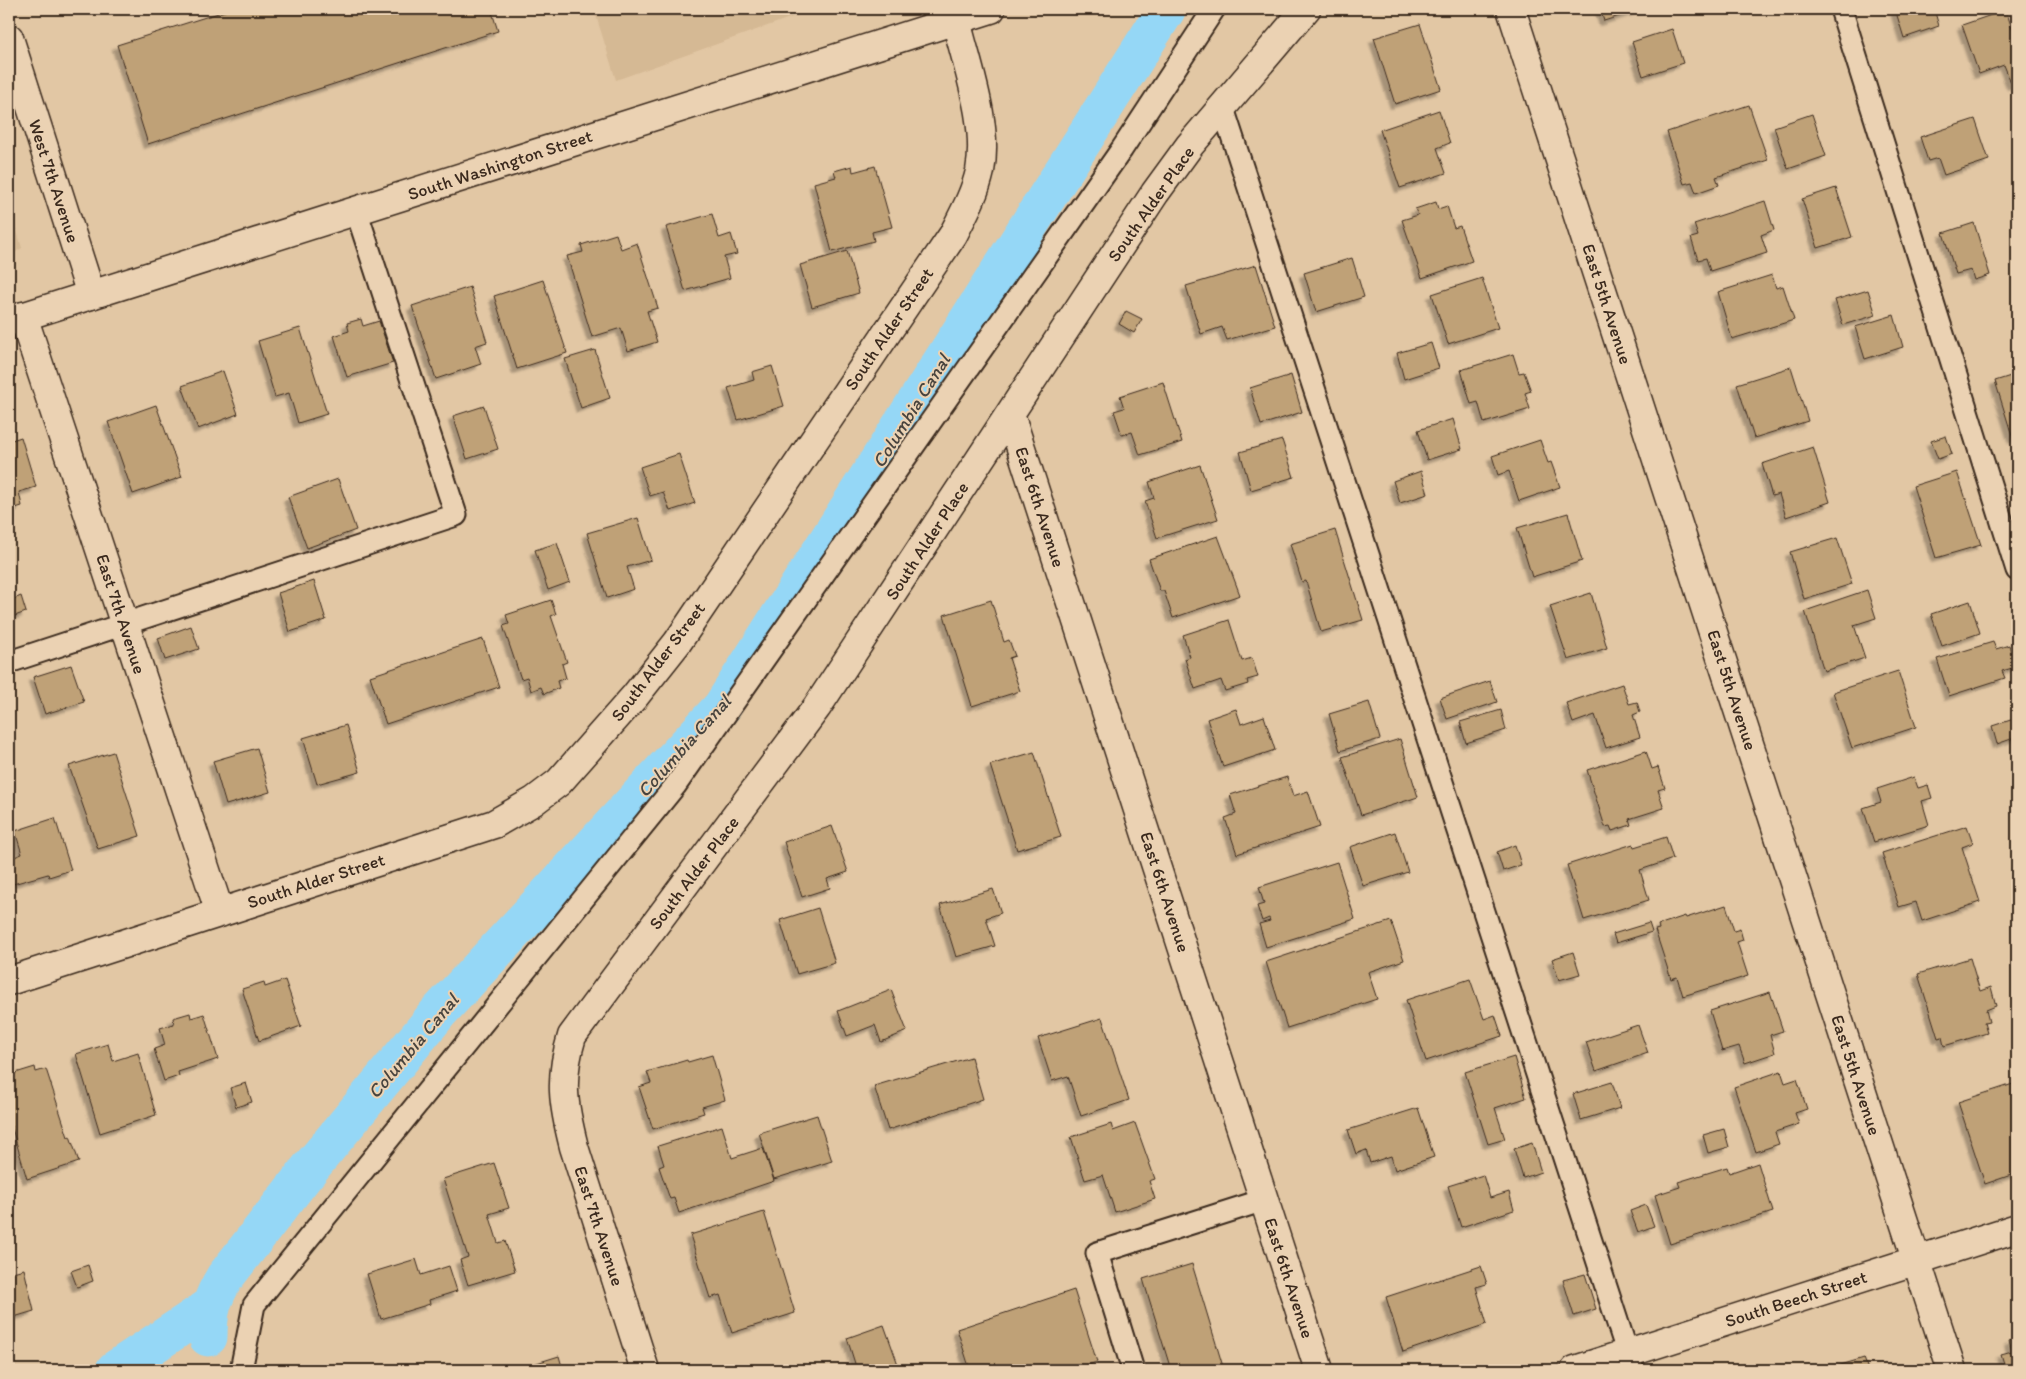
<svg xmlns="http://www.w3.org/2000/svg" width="2026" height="1379" viewBox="0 0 2026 1379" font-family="Itim,sans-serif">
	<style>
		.built { fill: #d5b994 }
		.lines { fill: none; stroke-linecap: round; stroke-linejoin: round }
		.canal { stroke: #95d7f6; stroke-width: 39 }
		.building { fill: #bfa177; stroke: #3b2a1e; filter: url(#shadow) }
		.lane-casing { stroke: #3b2a1e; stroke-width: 25 }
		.street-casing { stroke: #3b2a1e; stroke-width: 31 }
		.secondary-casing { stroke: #3b2a1e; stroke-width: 31 }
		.lane { stroke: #ebd2b3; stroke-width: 21 }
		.street { stroke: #ebd2b3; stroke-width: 28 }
		.secondary { stroke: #ebd2b3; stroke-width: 28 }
		.labels { text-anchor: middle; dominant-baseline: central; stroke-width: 4; stroke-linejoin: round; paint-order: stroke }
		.street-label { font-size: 18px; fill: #3b2a1e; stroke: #ebd2b3 }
		.water-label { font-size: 19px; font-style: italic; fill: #48443e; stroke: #ebd2b3 }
	</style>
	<defs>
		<filter id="shadow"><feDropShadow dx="-4.5" dy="4.5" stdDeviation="1" flood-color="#0004"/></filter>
	</defs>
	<rect width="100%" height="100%" fill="#e2c7a4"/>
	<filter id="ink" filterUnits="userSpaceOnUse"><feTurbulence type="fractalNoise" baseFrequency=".02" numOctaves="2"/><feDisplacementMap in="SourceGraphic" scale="10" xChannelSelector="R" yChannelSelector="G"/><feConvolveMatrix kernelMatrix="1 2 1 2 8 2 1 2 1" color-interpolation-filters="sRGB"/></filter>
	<g filter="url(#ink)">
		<path class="built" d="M594,9h221l-199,71z
			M9,204l13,44 -13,8z"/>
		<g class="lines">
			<path class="canal" d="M208,1337c0,-25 4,-39 17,-60l81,-104 132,-160 284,-306 444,-697
				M115,1370l95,-63"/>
		</g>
		<path class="building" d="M231,9h260l7,22 -350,113 -31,-99z
			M1600,9h41l-37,12z
			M1895,9h39l5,17 -35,12z
			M2006,10l6,19 5,-2v56l-5,2 -8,-20 -25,9 -17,-49z
			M1420,24l21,65 -46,15 -21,-66z
			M1672,29l11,34 -40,13 -11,-34z
			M1749,105l19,55 -52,17 3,8 -23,8 -4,-11 -8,2 -17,-52z
			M1439,110l11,33 -13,5 9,25 -46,15 -20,-58z
			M1812,114l14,42 -38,13 -14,-42z
			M1975,119l14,41 -45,15 -6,-17 -10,3 -8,-24z
			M852,166l1,6 22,-6 17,61 -20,5 2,9 -42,11 -18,-69 22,-6 -2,-6z
			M1836,188l16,49 -34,11 -16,-49z
			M1765,201l9,29 -13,5 6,18 -57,18 -4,-13 -8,2 -7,-22 7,-2 -4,-12z
			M1436,202l2,7 9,-3 7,22 6,-2 12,35 -50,17 -20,-58 16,-5 -3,-6z
			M712,214l7,24 12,-4 6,20 -13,3 6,21 -45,13 -19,-64z
			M1974,223l16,52 -16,5 -3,-10 -15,4 -13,-41z
			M616,234l5,15 16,-6 21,65 -11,3 10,31 -29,9 -7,-23 -29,9 -25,-81 16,-4 -2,-7z
			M847,251l12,42 -47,14 -12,-42z
			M1352,258l12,39 -48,15 -12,-39z
			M1256,265l19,61 -48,14 -5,-13 -21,7 -15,-48z
			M1772,275l4,13 7,-2 11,34 -62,19 -14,-47z
			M1482,278l16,50 -50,16 -16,-50z
			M543,280l24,73 -50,16 -23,-73z
			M470,287l17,55 -12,4 6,18 -45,15 -24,-73z
			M1868,290l8,25 -33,10 -8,-25z
			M1126,311l16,8 -8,14 -15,-9z
			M1894,315l9,32 -38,12 -10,-32z
			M361,319l2,7 16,-5 14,42 -46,14 -13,-41 15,-5 -2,-8z
			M300,328l27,86 -29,9 -9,-30 -14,4 -17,-56z
			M1431,343l8,25 -35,11 -7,-26z
			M595,350l15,48 -29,10 -16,-49z
			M1513,354l6,19 5,-1 7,19 -6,2 5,16 -46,14 -6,-21 -7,2 -10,-34z
			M772,366l12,40 -46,14 -10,-32 26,-8 -2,-8z
			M1791,367l17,54 -54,17 -17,-54z
			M223,371l15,43 -40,15 -16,-43z
			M2017,374v63l-4,2 -18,-58z
			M1291,375l11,37 -41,13 -11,-37z
			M1163,382l19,60 -42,13 -8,-23 -10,3 -8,-24 10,-3 -4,-12z
			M156,405l26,72 -49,17 -25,-72z
			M484,406l14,43 -31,10 -14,-43z
			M1453,419l9,30 -35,11 -9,-30z
			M1946,436l6,18 -14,5 -7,-18z
			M21,437l15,50 -17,5 3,14 -13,4v-69z
			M1282,440l12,37 -43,13 -11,-38z
			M1540,440l8,23 3,-1 9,25 -41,14 -10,-30 -11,4 -6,-19z
			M1813,447l17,55 -44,15 -7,-23 -7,2 -10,-32z
			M679,454l16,49 -25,8 -7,-19 -13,4 -10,-29z
			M1200,465l18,54 -61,19 -12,-37 9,-3 -5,-16z
			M1421,471l7,23 -28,9 -7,-22z
			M1957,472l24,73 -45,13 -23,-72z
			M338,479l18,51 -49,18 -19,-51z
			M1568,513l14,48 -50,16 -15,-49z
			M638,518l13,42 -24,7 7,22 -27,9 -20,-65z
			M1335,530l28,90 -42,12 -15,-51 -4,1 -12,-38z
			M1218,536l22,59 -67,23 -9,-27h-4l-11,-32z
			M1837,538l15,46 -48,15 -14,-47z
			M557,543l13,39 -22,8 -13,-40z
			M314,581l12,39 -36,12 -12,-39z
			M1867,590l9,28 -22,7 11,33 -41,13 -19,-60z
			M1591,593l16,55 -39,12 -18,-54z
			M21,596l5,16 -17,6v-17z
			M551,600l5,14 -5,2 16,46 -5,2 4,14 -9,3 2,7 -15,6 -3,-7 -10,4 -4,-14 -6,2 -18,-53 6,-2 -3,-9z
			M991,600l13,42 5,-2 6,16 -6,2 11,33 -48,15 -28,-91z
			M1970,601l10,32 -38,13 -11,-32z
			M1229,620l13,41 10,-3 6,19 -11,3 1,4 -23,7 -4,-11 -26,9 -10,-30 5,-2 -7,-22z
			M191,626l8,23 -34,11 -7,-22z
			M483,639l16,48 -113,37 -16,-48z
			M1993,642l3,7 13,-4 7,22 -14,4 3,7 -56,18 -12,-37z
			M71,665l13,37 -39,12 -12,-37z
			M1898,671l18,56 -64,21 -19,-56z
			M1490,681l7,21 -50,17 -7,-21z
			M1622,684l7,20 8,-2 3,10 -7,3 7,22 -34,11 -11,-33 -22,8 -7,-20z
			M1369,702l11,37 -40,12 -11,-37z
			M1236,709l5,15 23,-8 11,34 -52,17 -16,-48z
			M1501,710l5,20 -40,13 -6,-21z
			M2017,718v19l-20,7 -5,-18z
			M346,725l14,47 -43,12 -14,-46z
			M1400,739l18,58 -57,18 -19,-58z
			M257,748l13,44 -44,13 -13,-44z
			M1646,751l6,18 6,-2 7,21 -7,2 6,18 -35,11 2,6 -19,6 -2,-5 -5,1 -18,-57z
			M113,752l27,84 -42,13 -29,-83z
			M1034,752l27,85 -44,13 -27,-85z
			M1287,777l6,19 15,-5 12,36 -83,27 -12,-36 11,-4 -6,-19z
			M1914,777l4,11 10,-3 4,13 -10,3 7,24 -55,17 -11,-34 18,-6 -4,-13z
			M55,818l16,52 -22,7 -1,-3 -35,10 -4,-16v-9l13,-5 -7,-23z
			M832,826l16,46 -21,7 3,9 -28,9 -18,-55z
			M1967,826l6,17 -11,4 18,55 -58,19 -6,-19 -17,5 -17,-54z
			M1395,832l13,40 -45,14 -13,-39z
			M1666,837l7,22 -33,11 9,30 -65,20 -17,-55 66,-21 1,3z
			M1515,845l6,20 -18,6 -6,-19z
			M1337,862l18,57 -89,28 -7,-23 11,-3 -1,-3 -7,3 -5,-15 7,-2 -5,-17z
			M993,889l8,24 -15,5 9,28 -39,11 -16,-52z
			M1726,905l8,26 6,-2 3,11 -6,2 11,34 -65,20 -6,-19 -6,2 -16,-49 4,-1 -1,-4 27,-9 1,2z
			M818,908l17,55 -38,11 -17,-54z
			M1391,921l13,39 -36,12 9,27 -90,29 -21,-66z
			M1649,923l3,9 -36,11 -3,-9z
			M1573,952l7,22 -21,6 -7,-21z
			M1970,958l10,33 11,-4 5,19 -10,4 3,12 -5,1 3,10 -43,13 -2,-9 -4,1 -20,-64z
			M1470,979l14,40 11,-4 7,21 -76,25 -20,-61z
			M285,980l16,46 -42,15 -17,-52 22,-7 1,5z
			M891,990l16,41 -26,11 -6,-17 -28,11 -9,-25z
			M1770,992l13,39 -13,4 5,18 -30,10 -6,-17 -17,5 -12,-40z
			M190,1013l1,5 13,-4 14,45 -40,13 1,4 -15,5 -10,-32 11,-4 -5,-17 14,-4 -1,-6z
			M1102,1018l27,82 -48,16 -13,-40 -16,5 -14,-43z
			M1638,1025l10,28 -52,18 -10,-29z
			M108,1044l5,17 25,-8 18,62 -56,18 -24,-79z
			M712,1055l13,45 -23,7 2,6 -51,16 -14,-42 12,-4 -4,-11 40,-12 1,2z
			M971,1057l12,42 -95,31 -14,-44z
			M1514,1057l12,41 -31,10 10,31 -17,5 -23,-72z
			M35,1067l1,5 10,-3 22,68 2,-1 9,26 -52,17 -18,-61v-43z
			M1781,1071l4,12 12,-4 10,30 -12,4 4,11 -24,8 4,12 -23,8 -22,-65z
			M1612,1082l8,26 -39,12 -8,-26z
			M246,1083l6,19 -16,5 -6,-19z
			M2016,1083l1,90 -32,11 -27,-82z
			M1418,1108l16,49 -39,13 -4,-14 -21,7 -4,-13 -10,4 -8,-24z
			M817,1115l15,46 -58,18 -15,-46z
			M1135,1123l20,56 -6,2 6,18 -40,13 -12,-37 -18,5 -14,-43 40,-13 2,7z
			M722,1126l10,32 31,-10 11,33 -95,32 -5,-15 -4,1 -11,-32 5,-2 -6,-19z
			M1724,1129l5,18 -21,6 -5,-18z
			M1532,1143l9,29 -18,6 -9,-29z
			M494,1163l15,45 -20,6 9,29 7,-2 10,30 -47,14 -8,-25 8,-3 -25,-78z
			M1758,1163l15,49 -103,32 -15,-49 25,-8 -2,-5 49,-15 2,6z
			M1483,1175l7,23 19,-6 5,18 -53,17 -13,-41z
			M1646,1205l8,21 -16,6 -8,-21z
			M764,1212l31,101 -63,20 -12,-38 -10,3 -20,-63z
			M416,1259l5,16 28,-9 8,25 -28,9 1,4 -49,15 -14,-45z
			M1192,1264l32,106h-53l-28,-91z
			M88,1265l5,16 -16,6 -6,-16z
			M1481,1266l6,18 -11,3 11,37 -84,28 -17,-55z
			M24,1269l10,42 -20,6 -5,-24v-20z
			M1585,1274l11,35 -22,7 -11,-36z
			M1074,1290l23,72 -25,8h-102l-13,-41z
			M884,1325l16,45h-43l-10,-32z
			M2017,1338v32h-11l-5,-16 11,-3 -3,-10z
			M559,1356l4,14h-49z
			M1864,1358l4,12h-44z"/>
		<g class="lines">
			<g class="lane-casing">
				<path id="lane" d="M1841,9l176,561
					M1223,108l410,1262
					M9,662l447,-147 -100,-305
					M241,1370l13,-65 421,-519 447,-637 92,-140
					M1133,1370l-36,-117 167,-53"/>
			</g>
			<g class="street-casing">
				<path id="street" d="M1511,9l441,1361
					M9,38l82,257
					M23,316l197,597
					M1010,414l309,956
					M9,981l485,-157 40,-23 25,-19 76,-86 42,-53 276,-408c10,-20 22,-41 27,-64 9,-47 -13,-105 -24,-151
					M645,1370l-71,-223c-11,-43 -15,-68 -2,-111l245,-329 338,-514 35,-48 116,-136
					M1575,1370l442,-142"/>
			</g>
			<g class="secondary-casing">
				<path id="secondary" d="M9,321l982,-312"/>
			</g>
			<use href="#lane" class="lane"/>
			<use href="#street" class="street"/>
			<use href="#secondary" class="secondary"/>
		</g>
	</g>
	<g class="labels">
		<g class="street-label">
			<text transform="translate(500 165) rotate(-18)">South Washington Street</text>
			<text transform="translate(54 181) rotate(72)">West 7th Avenue</text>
			<text transform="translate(1151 204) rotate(-55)">South Alder Place</text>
			<text transform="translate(1607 304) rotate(72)">East 5th Avenue</text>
			<text transform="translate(889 329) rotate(-56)">South Alder Street</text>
			<text transform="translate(1040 507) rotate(72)">East 6th Avenue</text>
			<text transform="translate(927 541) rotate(-57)">South Alder Place</text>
			<text transform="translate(121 614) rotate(72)">East 7th Avenue</text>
			<text transform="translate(658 662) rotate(-53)">South Alder Street</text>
			<text transform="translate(1732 690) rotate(72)">East 5th Avenue</text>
			<text transform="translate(694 873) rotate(-53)">South Alder Place</text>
			<text transform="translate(316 881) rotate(-18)">South Alder Street</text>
			<text transform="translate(1165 892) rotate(72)">East 6th Avenue</text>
			<text transform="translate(1856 1075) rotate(72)">East 5th Avenue</text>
			<text transform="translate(599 1226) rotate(72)">East 7th Avenue</text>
			<text transform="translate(1289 1278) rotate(72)">East 6th Avenue</text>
			<text transform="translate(1796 1299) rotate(-18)">South Beech Street</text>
		</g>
		<g class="water-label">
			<text transform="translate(911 411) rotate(-58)">Columbia Canal</text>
			<text transform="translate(684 746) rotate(-48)">Columbia Canal</text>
			<text transform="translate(413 1046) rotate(-50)">Columbia Canal</text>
		</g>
	</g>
	<rect width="2026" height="1379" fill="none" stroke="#ebd2b3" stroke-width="30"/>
	<rect x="15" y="15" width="1996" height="1349" fill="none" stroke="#3b2a1e" stroke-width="2" filter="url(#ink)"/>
</svg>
